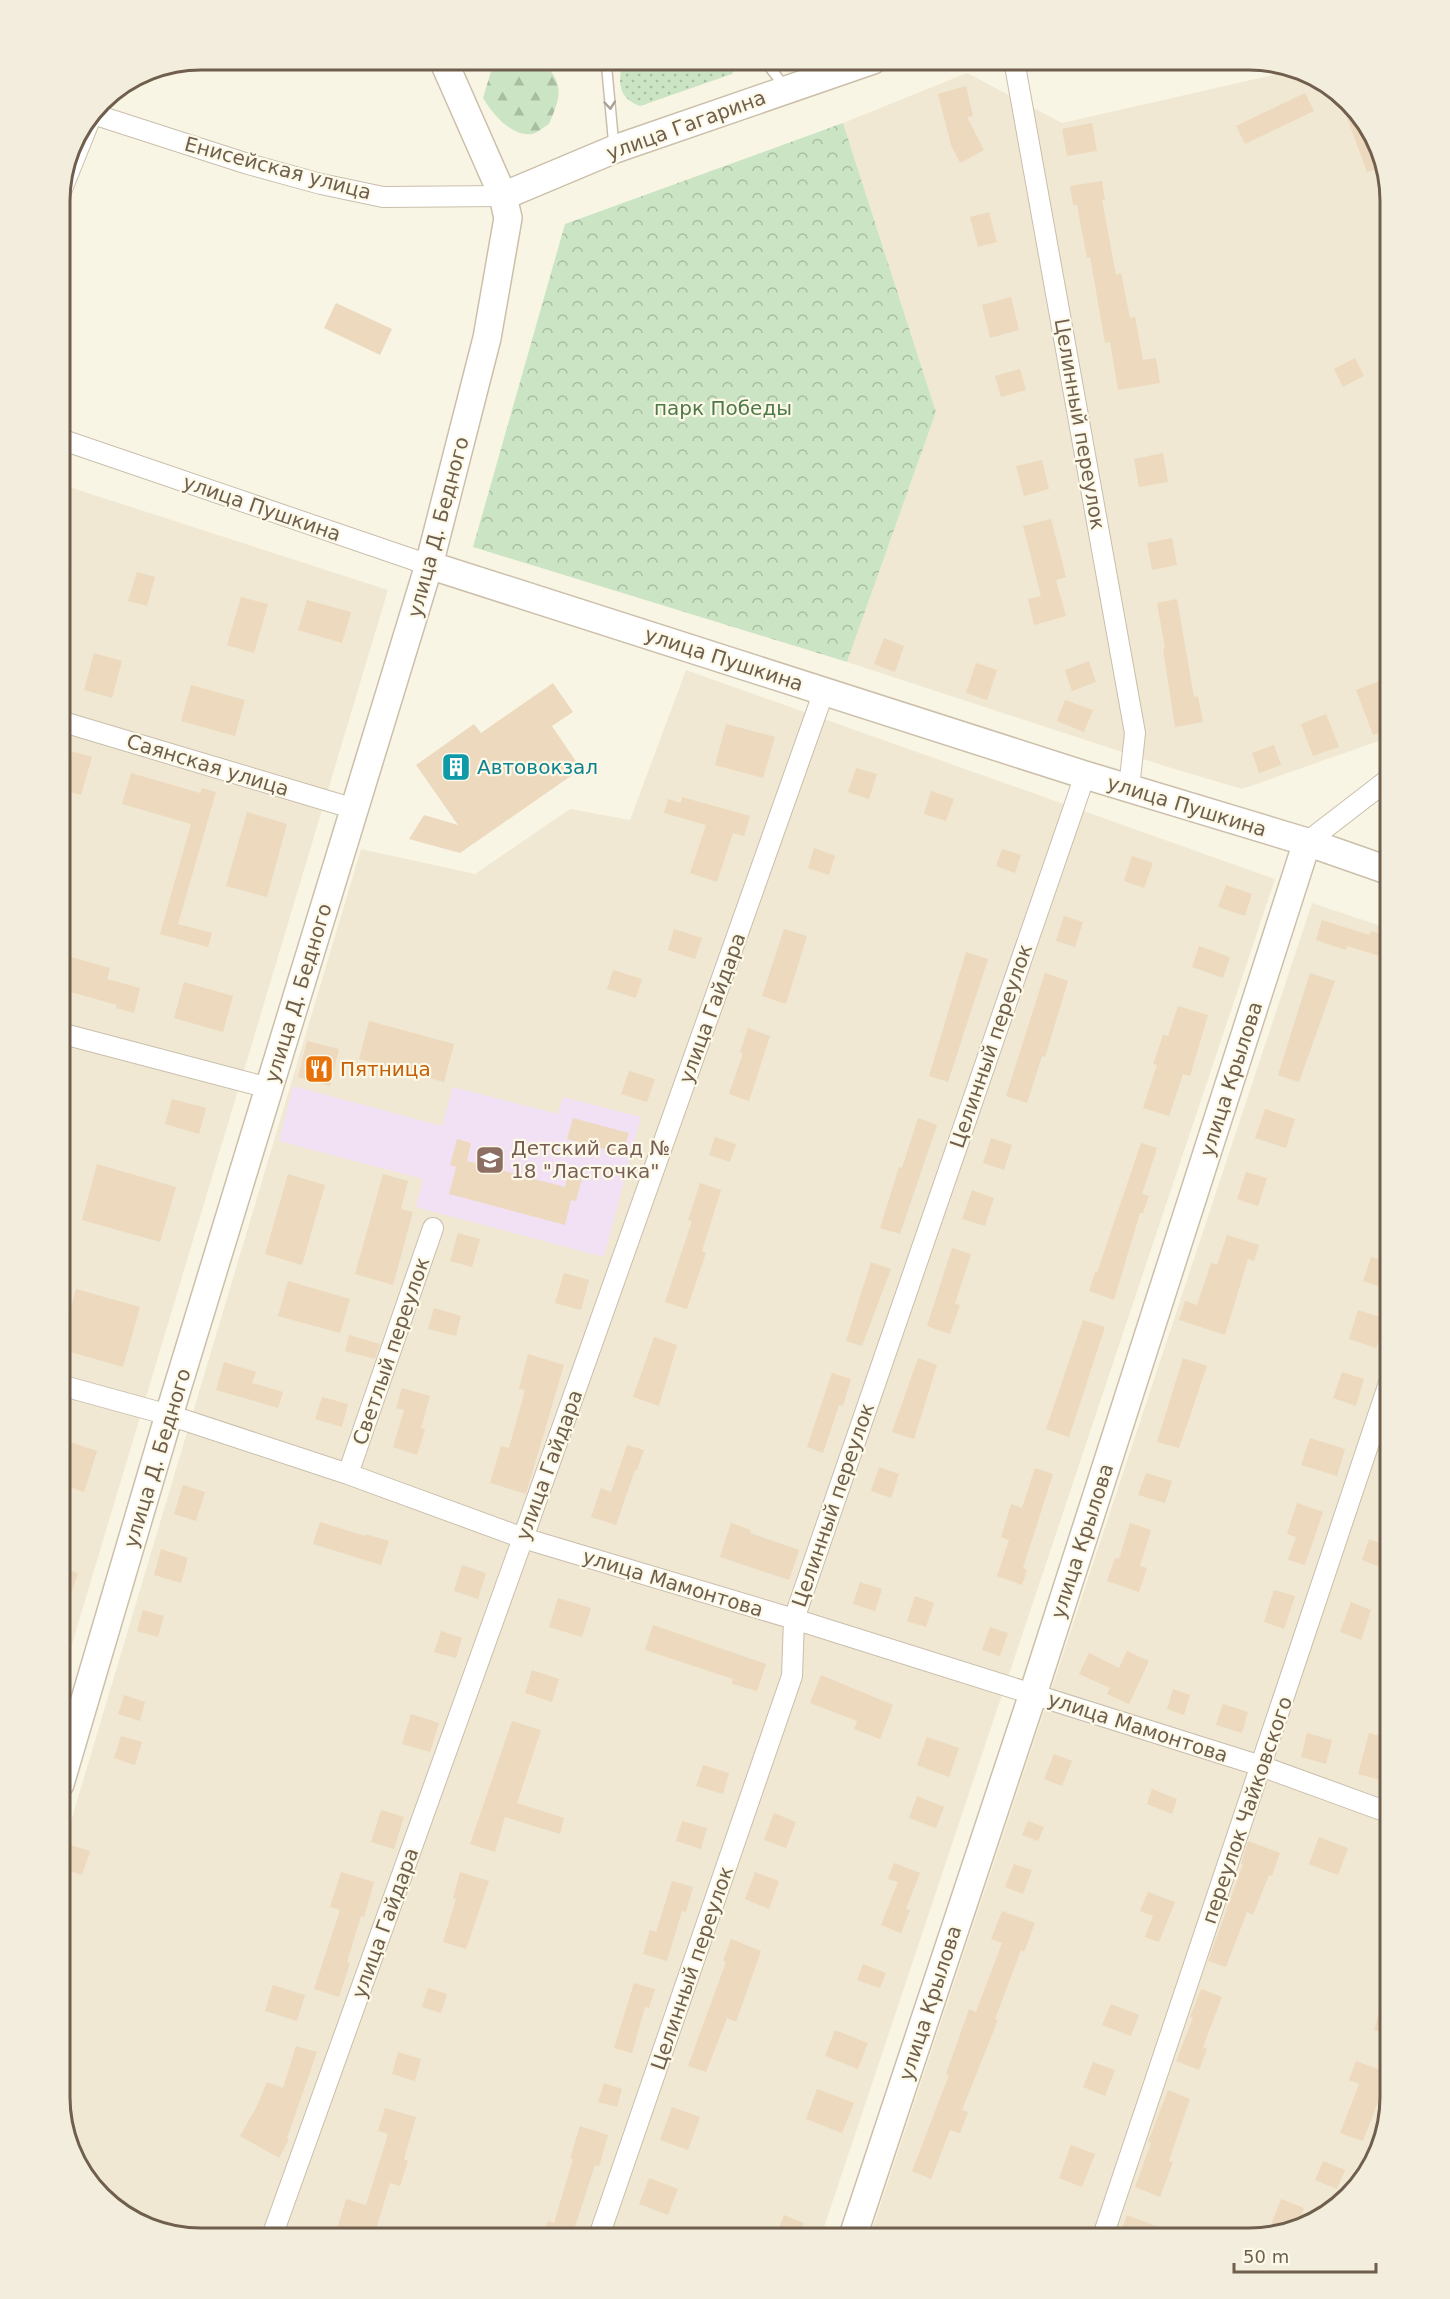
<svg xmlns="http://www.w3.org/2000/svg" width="1450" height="2299" viewBox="0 0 1450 2299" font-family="'DejaVu Sans',sans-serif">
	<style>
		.residential { fill: #f0e8d3 }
		.education { fill: #f2e1f5 }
		.grass { fill: url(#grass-dots) }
		.forest { fill: url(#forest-firs) }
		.park { fill: url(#park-crowns) }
		.building { fill: #ecd9be }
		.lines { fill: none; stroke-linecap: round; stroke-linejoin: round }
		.lane-casing { stroke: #c9beab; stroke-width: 12 }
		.street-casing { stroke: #c9beab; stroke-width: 22 }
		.secondary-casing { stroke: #ccbfaa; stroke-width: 30 }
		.lane { stroke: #fff; stroke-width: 9 }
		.street { stroke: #fff; stroke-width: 20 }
		.secondary { stroke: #fff; stroke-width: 27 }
		.oneway { stroke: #a99f94 }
		.labels { text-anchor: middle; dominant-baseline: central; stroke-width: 4.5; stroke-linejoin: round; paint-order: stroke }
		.street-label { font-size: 20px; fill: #6f5f4c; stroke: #fdf9e9 }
		.park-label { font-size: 20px; fill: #4e7949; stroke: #fdf9e9 }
		.culture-label { font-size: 20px; fill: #0d838f; stroke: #fdf9e9; text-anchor: start }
		.food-label { font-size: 20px; fill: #c56008; stroke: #fdf9e9; text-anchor: start }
		.education-label { font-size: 20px; fill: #785e54; stroke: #fdf9e9; text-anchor: start }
		.rim { fill: none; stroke: #6f5f4c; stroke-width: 3 }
	</style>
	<defs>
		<pattern id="grass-dots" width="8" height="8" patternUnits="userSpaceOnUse" patternTransform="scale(1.5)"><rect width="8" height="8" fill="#cbe5c4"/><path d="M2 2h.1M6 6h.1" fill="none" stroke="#a9bda1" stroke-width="1.8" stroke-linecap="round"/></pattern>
		<pattern id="forest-firs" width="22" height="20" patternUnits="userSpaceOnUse" patternTransform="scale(1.5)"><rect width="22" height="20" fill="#cbe5c4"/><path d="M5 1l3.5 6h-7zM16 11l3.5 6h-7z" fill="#a9bda1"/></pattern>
		<pattern id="park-crowns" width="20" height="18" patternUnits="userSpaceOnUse" patternTransform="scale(1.5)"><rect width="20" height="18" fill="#cbe5c4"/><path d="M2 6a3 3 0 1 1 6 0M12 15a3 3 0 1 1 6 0" fill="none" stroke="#a9bda1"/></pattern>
	</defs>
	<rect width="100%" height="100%" fill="#f9f5e4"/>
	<path class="residential" d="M1275,66l52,18 48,55 15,62v536l-148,52 -71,-21 -324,-106 89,-250 -93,-289 124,-50 95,50 215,-49z
		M60,484l328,106 -328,1094z
		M686,670l589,209 -455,1360h-627l-70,-24 -48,-55 -15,-62v-240l301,-1009 114,25 95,-65 60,11z
		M1312,903l78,26v1169l-19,71 -60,55 -62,15h-380z"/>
	<path class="education" d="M293,1086l149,40 11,-39 105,27 5,-17 78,20 -37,140 -188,-50 7,-28 -144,-38z"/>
	<path class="grass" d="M623,60h114v5l-5,9 -92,32c-23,-8 -22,-25 -17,-46z"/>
	<path class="forest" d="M510,60l32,1c23,23 19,35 7,63 -5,3 -12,9 -17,10 -21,3 -40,-21 -49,-36l10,-33z"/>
	<path class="park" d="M843,123l93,289 -89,250 -374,-115 92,-323z"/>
	<path class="building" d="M966,86l7,30 -6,1 17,33 -24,13 -9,-18 -13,-51z
		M1305,93l9,18 -69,33 -9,-18z
		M1341,101l34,38 7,28 -15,5z
		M1092,123l5,28 -30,5 -5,-27z
		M1102,181l3,19h-3l14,75 5,-2 9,45 5,-1 8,43 13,-2 4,25 -42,7 -8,-48 -5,1 -15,-86 -3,1 -10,-53h-4l-3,-19z
		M989,212l8,30 -19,5 -8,-30z
		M1011,297l8,33 -29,8 -8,-33z
		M336,303l56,26 -12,26 -56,-27z
		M1355,358l9,18 -21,11 -9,-18z
		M1020,369l6,21 -25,7 -6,-21z
		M1163,453l5,29 -29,5 -5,-28z
		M1042,460l7,29 -25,7 -8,-30z
		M1051,519l15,58 -10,3 10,36 -32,9 -6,-26 13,-3 -18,-70z
		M1172,538l5,27 -25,5 -5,-27z
		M137,572l18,5 -8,29 -19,-5z
		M241,597l27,7 -14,49 -27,-8z
		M1177,599l17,98 4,-1 5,26 -28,5 -12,-78 2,-1 -8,-45z
		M307,600l44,12 -9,31 -44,-13z
		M884,638l20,8 -9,26 -21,-8z
		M94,653l28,8 -10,37 -28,-8z
		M1089,661l7,21 -24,9 -7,-21z
		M976,663l21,7 -10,30 -21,-7z
		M1390,677v52l-17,6 -17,-45z
		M553,683l20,29 -21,14 29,43 -121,84 -51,-14 15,-24 34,10 -42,-60 58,-41 7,9z
		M191,685l54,15 -10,36 -54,-15z
		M1065,700l28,10 -9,22 -27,-11z
		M1326,714l13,33 -26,9 -12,-32z
		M726,724l49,13 -12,41 -48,-13z
		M1274,745l7,20 -22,8 -7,-20z
		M60,748l32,9 -11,38 -21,-6z
		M856,768l21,6 -8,25 -21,-7z
		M131,773l69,20 2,-5 14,4 -38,132 34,9 -4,14 -48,-13 31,-110 -69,-20z
		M931,791l23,8 -8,22 -22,-7z
		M682,797l68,19 -6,20 -11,-3 -16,49 -27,-9 16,-48 -42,-12 4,-14 13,4z
		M247,812l40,12 -20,73 -41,-11z
		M814,848l21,8 -6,19 -21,-7z
		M1002,849l19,6 -6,18 -19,-7z
		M1132,856l21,7 -9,25 -20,-7z
		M1226,885l26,9 -7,22 -27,-9z
		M1064,916l19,6 -8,25 -19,-6z
		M1322,920l47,15 2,-4 19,6v22l-43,-13 -1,4 -30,-10z
		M674,929l28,9 -7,21 -27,-9z
		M784,929l23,7 -21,68 -24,-8z
		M1199,946l31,11 -7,21 -31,-11z
		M966,952l22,7 -40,123 -19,-6z
		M60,954l50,14 -3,11 33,9 -6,25 -18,-5 1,-3 -57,-16z
		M613,970l29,9 -6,19 -29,-9z
		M1045,973l23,8 -23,76 -3,-1 -15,47 -21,-7z
		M1310,973l25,8 -36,101 -21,-7z
		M184,982l49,14 -10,36 -49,-14z
		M1178,1006l30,9 -18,61 -7,-2 -14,42 -26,-8 14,-43 -4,-1 10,-29 5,1z
		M369,1021l85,23 -10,38 -85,-23z
		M748,1028l22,8 -21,65 -20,-7 14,-41 -3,-1z
		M307,1041l32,8 -9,37 -32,-9z
		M629,1071l26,8 -8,23 -26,-8z
		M172,1099l34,9 -7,26 -34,-10z
		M1265,1109l30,10 -9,29 -31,-10z
		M573,1118l56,15 -6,21 -56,-15z
		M918,1118l19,7 -37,109 -20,-6 19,-61 3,1z
		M715,1137l21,7 -6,18 -21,-7z
		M991,1138l21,7 -8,25 -21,-7z
		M457,1139l14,4 -4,18 98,26 4,-16 14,4 -7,26 -5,-1 -6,25 -116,-31 7,-27 -6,-2z
		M1141,1143l16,5 -15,46 7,2 -6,17h-3l-26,87 -25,-9 6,-19 2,1z
		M97,1164l79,23 -16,55 -78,-22z
		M1246,1172l21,6 -9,28 -21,-7z
		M288,1174l37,11 -23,80 -37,-11z
		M383,1174l25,7 -7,28 12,3 -20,73 -38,-11z
		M700,1183l21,7 -19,61 4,2 -19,56 -22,-7 27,-81 -4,-1z
		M972,1190l22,8 -9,28 -23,-7z
		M458,1233l22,6 -8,28 -22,-6z
		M1227,1235l32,10 -5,16 -6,-2 -23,76 -46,-15 6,-19 12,4 14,-42 6,2z
		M952,1248l19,6 -16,50 5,1 -10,29 -23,-8z
		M1371,1257l19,6v27l-27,-9z
		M871,1262l20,7 -29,77 -16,-5z
		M564,1273l25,7 -8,30 -26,-7z
		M288,1281l62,18 -10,34 -62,-17z
		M76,1289l64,18 -17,60 -63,-18z
		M434,1308l27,8 -5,20 -28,-7z
		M1358,1310l28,9 -10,29 -27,-9z
		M1083,1320l22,7 -36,110 -23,-8z
		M349,1335l31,9 -5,15 -30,-8z
		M654,1337l23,8 -18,61 -26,-9z
		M528,1354l36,11 -38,129 -36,-11 11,-37 8,2 16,-58 -6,-1z
		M918,1358l19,7 -23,74 -22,-7z
		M1183,1358l24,8 -28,82 -22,-6z
		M224,1362l32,10 -4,11 31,9 -5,16 -62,-18z
		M1342,1372l22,7 -8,27 -23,-8z
		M832,1373l19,6 -8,27 -4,-1 -16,48 -16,-6z
		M402,1388l28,8 -9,32 4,1 -8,26 -24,-8 11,-37 -8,-2z
		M322,1397l26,7 -6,23 -27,-8z
		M1310,1438l35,11 -8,27 -36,-11z
		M70,1442l27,9 -13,41 -24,-8v-15z
		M627,1445l17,5 -7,20h-2l-19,55 -25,-8 10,-29 10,4z
		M879,1467l20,7 -8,24 -20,-7z
		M1035,1468l18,6 -30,94 4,2 -5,15 -25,-9 12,-36 -8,-3 10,-33 11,4z
		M1146,1473l26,8 -7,22 -27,-8z
		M183,1485l22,7 -9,29 -22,-7z
		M1297,1503l26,9 -18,53 -17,-5 8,-23 -9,-3z
		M320,1522l45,14v-2l24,7 -8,24 -68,-21z
		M731,1523l20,7 -1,3 49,17 -10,30 -69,-23z
		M1130,1523l21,7 -11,36 7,2 -8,24 -32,-11 8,-23 4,1z
		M1369,1539l21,8v9l-5,13 -23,-9z
		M161,1549l27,9 -7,25 -27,-8z
		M462,1565l24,8 -8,26 -24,-8z
		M60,1567l18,6 -15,44h-3z
		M860,1582l22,7 -7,22 -22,-7z
		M1274,1590l21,6 -11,33 -20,-7z
		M915,1596l19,7 -8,24 -19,-6z
		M558,1598l33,10 -9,29 -33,-10z
		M1351,1602l20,8 -10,30 -21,-8z
		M143,1610l21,6 -6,21 -21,-6z
		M653,1625l113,39 -9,27 -25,-7 1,-5 -88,-29z
		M990,1627l18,6 -8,23 -18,-6z
		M441,1631l21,7 -6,20 -22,-6z
		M1127,1651l22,10 -20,43 -22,-10 3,-6 -31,-14 10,-21 30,15z
		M532,1670l27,9 -7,23 -27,-9z
		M821,1675l72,30 -13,34 -26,-10 3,-8 -47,-18z
		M1173,1689l17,6 -6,20 -17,-6z
		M124,1695l21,7 -5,19 -22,-7z
		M1223,1704l25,8 -6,21 -26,-8z
		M411,1714l28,9 -9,29 -28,-8z
		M512,1721l29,9 -24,73 47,15 -4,16 -55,-17 -10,35 -25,-8z
		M1307,1733l25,7 -6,24 -25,-7z
		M1369,1733l21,6v35l-2,8 -30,-8z
		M121,1736l21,6 -7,23 -21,-7z
		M927,1737l32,11 -10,29 -32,-12z
		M1054,1754l18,7 -10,25 -18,-7z
		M703,1765l26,8 -6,21 -27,-8z
		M1152,1789l25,10 -5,15 -25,-10z
		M917,1796l27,11 -8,21 -27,-10z
		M381,1810l23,7 -10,32 -23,-7z
		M774,1813l22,9 -10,26 -22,-8z
		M682,1821l25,7 -6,21 -25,-8z
		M1028,1821l16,6 -6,14 -16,-6z
		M1319,1837l29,11 -10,27 -29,-11z
		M1248,1841l32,12 -8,23 -3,-1 -16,40 -6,-3 -21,55 -18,-6 35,-97h-2z
		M70,1845l20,6 -8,24 -19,-6z
		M894,1863l26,10 -14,36 4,1 -9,23 -20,-8 17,-43 -10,-3z
		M1014,1864l18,6 -9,24 -18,-7z
		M341,1872l33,10 -10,35 -3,-1 -14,46 3,1 -11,34 -25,-8 26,-79 -10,-3z
		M460,1872l29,9 -23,68 -23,-7 13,-43 -3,-1z
		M755,1872l24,9 -10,28 -24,-10z
		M672,1881l21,6 -7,25 -4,-1 -15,50 -24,-7 7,-24 6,2z
		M1148,1892l27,10 -16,40 -14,-5 8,-21 -13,-5z
		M1002,1911l33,12 -11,29 -3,-2 -26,69 3,1 -36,90 6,2 -8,21 -10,-3 -19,49 -19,-8 37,-96 -3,-1 23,-65 7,3 26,-69 -11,-4z
		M731,1939l30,12 -25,71 -9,-4 -21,54 -18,-6 38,-104 -3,-1z
		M863,1964l23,9 -6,15 -23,-8z
		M634,1983l21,6 -6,19 -4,-1 -13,46 -18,-5z
		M273,1985l32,10 -8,26 -32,-10z
		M428,1988l19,6 -6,19 -19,-6z
		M1201,1989l21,8 -19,50 4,2 -8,21 -23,-9 17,-43 -3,-1z
		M1386,1989h4v45l-16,-4z
		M1111,2004l28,11 -8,21 -29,-11z
		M835,2030l33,13 -10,26 -33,-13z
		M296,2046l21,6 -30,86 2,1 -10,19 -39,-22 17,-30 10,-24 16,6z
		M398,2052l23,7 -6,22 -23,-7z
		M1356,2061l33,12 -26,68 -23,-8 19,-49 -10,-4z
		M1093,2062l22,8 -10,26 -22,-9z
		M604,2083l18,6 -5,18 -19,-5z
		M817,2089l37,14 -12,30 -36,-14z
		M1168,2090l22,9 -21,62 4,1 -13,35 -25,-10 16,-44 -3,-1z
		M672,2107l28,10 -12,33 -28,-10z
		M385,2108l31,9 -12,42 4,2 -8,25 -10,-3 -17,56h-3l-33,-10 9,-30 20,6 22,-71 -10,-3z
		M580,2126l28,9 -9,32 -4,-2 -24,74h-29l6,-18 6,2 19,-64 -3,-1z
		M1071,2145l24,9 -13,33 -23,-9z
		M1323,2161l22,9 -8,19 -22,-9z
		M649,2178l29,11 -10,26 -29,-11z
		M1281,2199l23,9 -7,20 -13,3 -13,-6z
		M784,2215l20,8 -6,15 -20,-7z
		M1127,2215l60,23 -1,1h-68z"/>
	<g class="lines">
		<g class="lane-casing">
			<path id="lane" d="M606,60l8,87
				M764,60l21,27
				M451,70l23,-10"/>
		</g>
		<g class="street-casing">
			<path id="street" d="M1014,60l121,673 -6,55
				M93,114l155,50 73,20 62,13 120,-1
				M60,194l31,-77
				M60,439l369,126
				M60,721l295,88
				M1307,842l83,-64
				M60,1033l209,55
				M60,1385l109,30 179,59 175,64 271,81 467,147 129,47
				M348,1474l85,-246
				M271,2239l252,-701 301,-847
				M598,2239l194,-563 2,-57 291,-844
				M1102,2239l288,-859"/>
		</g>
		<g class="secondary-casing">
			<path id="secondary" d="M503,196l112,-47 258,-89
				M429,565l656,210 222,67 83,29
				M60,1784l109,-369 260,-850 58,-227 21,-120 -5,-22 -60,-136
				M852,2239l181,-545 274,-852"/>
		</g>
		<use href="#lane" class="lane"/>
		<use href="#street" class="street"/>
		<use href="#secondary" class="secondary"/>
	</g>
	<defs><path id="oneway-chevron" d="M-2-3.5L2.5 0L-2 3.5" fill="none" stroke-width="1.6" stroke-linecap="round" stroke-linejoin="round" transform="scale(1.5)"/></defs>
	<use class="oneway" href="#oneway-chevron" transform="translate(610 105) rotate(85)"/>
	<defs>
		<g id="building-square" transform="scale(1.5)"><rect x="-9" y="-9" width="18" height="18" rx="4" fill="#0f9aa8" stroke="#fdf9e9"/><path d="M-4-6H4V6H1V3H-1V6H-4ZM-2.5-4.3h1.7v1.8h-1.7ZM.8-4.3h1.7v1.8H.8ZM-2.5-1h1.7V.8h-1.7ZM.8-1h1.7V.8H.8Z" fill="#fff"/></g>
		<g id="restaurant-square" transform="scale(1.5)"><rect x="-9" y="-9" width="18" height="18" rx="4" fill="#e8710a" stroke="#fdf9e9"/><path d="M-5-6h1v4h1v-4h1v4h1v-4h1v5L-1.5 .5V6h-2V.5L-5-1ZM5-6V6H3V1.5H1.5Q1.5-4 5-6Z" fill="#fff"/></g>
		<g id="school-square" transform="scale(1.5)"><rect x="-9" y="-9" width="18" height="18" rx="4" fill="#8d6e63" stroke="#fdf9e9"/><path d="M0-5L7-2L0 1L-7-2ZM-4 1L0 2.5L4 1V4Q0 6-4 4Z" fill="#fff"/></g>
	</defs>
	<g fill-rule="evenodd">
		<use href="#building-square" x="456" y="767"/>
		<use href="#restaurant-square" x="319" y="1069"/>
		<use href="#school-square" x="490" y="1160"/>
	</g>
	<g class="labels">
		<g class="street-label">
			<text transform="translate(686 125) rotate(-20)">улица Гагарина</text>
			<text transform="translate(278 168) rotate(15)">Енисейская улица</text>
			<text transform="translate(1080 424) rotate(80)">Целинный переулок</text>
			<text transform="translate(262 508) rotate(19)">улица Пушкина</text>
			<text transform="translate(438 527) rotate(-75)">улица Д. Бедного</text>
			<text transform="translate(724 659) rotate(18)">улица Пушкина</text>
			<text transform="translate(208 765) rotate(17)">Саянская улица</text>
			<text transform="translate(1187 806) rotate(17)">улица Пушкина</text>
			<text transform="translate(298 993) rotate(-73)">улица Д. Бедного</text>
			<text transform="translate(712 1008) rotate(-70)">улица Гайдара</text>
			<text transform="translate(991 1046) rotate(-71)">Целинный переулок</text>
			<text transform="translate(1231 1079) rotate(-72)">улица Крылова</text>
			<text transform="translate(391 1351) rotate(-71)">Светлый переулок</text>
			<text transform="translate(157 1458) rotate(-73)">улица Д. Бедного</text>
			<text transform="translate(549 1465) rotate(-70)">улица Гайдара</text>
			<text transform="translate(833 1505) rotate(-71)">Целинный переулок</text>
			<text transform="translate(1082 1541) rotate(-72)">улица Крылова</text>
			<text transform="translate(673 1583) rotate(17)">улица Мамонтова</text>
			<text transform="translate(1138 1727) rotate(18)">улица Мамонтова</text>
			<text transform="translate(1247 1810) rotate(-71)">переулок Чайковского</text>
			<text transform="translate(385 1923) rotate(-70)">улица Гайдара</text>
			<text transform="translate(692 1968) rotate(-71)">Целинный переулок</text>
			<text transform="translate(930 2003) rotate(-72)">улица Крылова</text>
		</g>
		<g class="park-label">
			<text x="723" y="408">парк Победы</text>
		</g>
		<g class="culture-label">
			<text x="477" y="767">Автовокзал</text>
		</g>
		<g class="food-label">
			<text x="340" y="1069">Пятница</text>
		</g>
		<g class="education-label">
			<text x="511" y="1148">Детский сад №<tspan x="511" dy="23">18 "Ласточка"</tspan></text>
		</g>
	</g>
	<path d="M0 0H1450V2299H0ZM201 70H1249A131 131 0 0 1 1380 201V2097A131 131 0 0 1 1249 2228H201A131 131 0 0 1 70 2097V201A131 131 0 0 1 201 70Z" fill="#f2eddc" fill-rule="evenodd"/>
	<path class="rim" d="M201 70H1249A131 131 0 0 1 1380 201V2097A131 131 0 0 1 1249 2228H201A131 131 0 0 1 70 2097V201A131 131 0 0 1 201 70Z"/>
	<path d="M1234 2263v9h142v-9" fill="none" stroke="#6f5f4c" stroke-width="3"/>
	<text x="1243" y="2263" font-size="18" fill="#6f5f4c" stroke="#fdf9e9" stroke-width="4.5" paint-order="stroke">50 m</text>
</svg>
